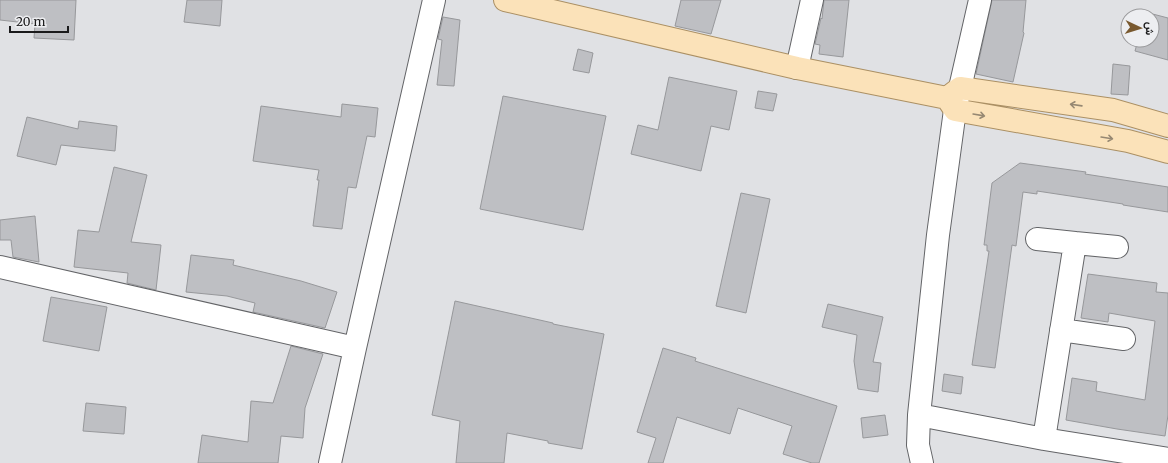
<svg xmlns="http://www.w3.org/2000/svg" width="1168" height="463" viewBox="0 0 1168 463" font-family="Merriweather,Vazirmatn,serif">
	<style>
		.building { fill: #bebfc3; stroke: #97989b }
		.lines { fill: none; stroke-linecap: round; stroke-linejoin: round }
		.minor-casing { stroke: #636467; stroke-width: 24 }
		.major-casing { stroke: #ab9064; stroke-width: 24 }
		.minor { stroke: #fff; stroke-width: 22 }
		.major { stroke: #fbe2b9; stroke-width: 22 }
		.oneway { stroke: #968872 }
	</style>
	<rect width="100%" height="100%" fill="#e0e1e4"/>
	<path class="building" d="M0,0h76l-2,40 -40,-2 1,-14 -35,-4z
		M187,0h35l-2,26 -36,-4z
		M681,0h40l-10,34 -36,-8z
		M824,0h25l-6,57 -24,-3 1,-9 -5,-1 6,-26 1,1z
		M992,0h34l-3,32 1,1 -11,49 -37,-8z
		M1145,12l23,6v42l-33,-9 3,-11h14v-24h-8z
		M443,17l17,3 -6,66 -17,-1 5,-45 -4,-1z
		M578,49l15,4 -4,20 -16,-3z
		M1113,64l17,2 -2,29 -17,-1z
		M669,77l68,14 -8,39 -18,-4 -10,45 -70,-17 7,-29 20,5z
		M758,91l19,3 -4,17 -18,-3z
		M503,96l103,20 -23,114 -103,-21z
		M342,104l36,4 -3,29 -8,-1 -11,52 -8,-1 -6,42 -29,-3 6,-46h-2l2,-10 -66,-9 8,-55 80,11z
		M27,117l51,12 1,-8 38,5 -2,25 -54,-6 -5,20 -39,-9z
		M1020,163l66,9 -1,2 83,13v25l-45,-7v-1l-86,-13v3l-14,-2 -7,54 -4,-1 -17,123 -23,-3 17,-114h-2v-6h-3l8,-62z
		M114,167l33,8 -16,67 30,3 -5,45 -29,-7 1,-10 -54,-6 4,-37 21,2z
		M741,193l29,6 -24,114 -30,-7z
		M35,216l4,46 -26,-5 -2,-17h-11v-20z
		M191,255l43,5 -1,5 68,16 36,11 -12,36 -72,-16 2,-9 -28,-7 -41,-4z
		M1088,274l69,9 -1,9 12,1v122l-3,21 -48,-7 -51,-9 6,-42 25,4 -1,9 49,9 10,-79 -46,-8 -1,9 -27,-4z
		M51,297l56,10 -8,44 -56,-10z
		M455,301l98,22v1l51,10 -22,115 -34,-6v-2l-41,-8 -3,30h-48l4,-42 -28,-6z
		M828,304l55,13 -10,45 8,1 -3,29 -20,-3 -4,-28 3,-26 -35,-8z
		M291,346l32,8 -18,54 -2,30 -22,-2 -3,27h-80l4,-28 46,7 3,-41 22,2z
		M663,348l33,10 -1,3 142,45 -18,57h-7l-29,-9 9,-28 -54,-18 -8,26 -53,-17 -14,46h-15l8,-25 -19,-6z
		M944,374l19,3 -2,17 -19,-3z
		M86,403l40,4 -2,27 -41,-3z
		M885,415l3,20 -25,3 -2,-20z"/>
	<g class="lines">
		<g class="minor-casing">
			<path id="minor" d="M797,68l15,-68
				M1037,239l38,4
				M0,267l355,81
				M1061,330l63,9
				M919,415l125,24 124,20
				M1044,439l31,-196 42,4
				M330,463l25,-115 79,-348
				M922,463l-4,-18 1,-30 19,-180 17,-125 25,-110"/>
		</g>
		<g class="major-casing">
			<path id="major" d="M505,0l292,68 150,30 8,12 173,31 40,11
				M947,98l13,-10 153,22 55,16"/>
		</g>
		<use href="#minor" class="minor"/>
		<use href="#major" class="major"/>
	</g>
	<defs><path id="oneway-shaft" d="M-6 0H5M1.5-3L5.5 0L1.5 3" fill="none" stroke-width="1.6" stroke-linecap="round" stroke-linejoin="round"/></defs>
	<g class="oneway">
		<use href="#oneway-shaft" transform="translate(1076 105) rotate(-172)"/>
		<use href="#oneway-shaft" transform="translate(979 115) rotate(10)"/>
		<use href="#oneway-shaft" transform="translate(1107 138) rotate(9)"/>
	</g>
	<g transform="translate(1140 28) rotate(94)"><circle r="19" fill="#edeef1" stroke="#99999b"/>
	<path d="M0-3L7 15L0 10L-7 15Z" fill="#79592f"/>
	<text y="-6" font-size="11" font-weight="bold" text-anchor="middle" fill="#1a1a1b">ش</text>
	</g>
	<path d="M10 26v6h58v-6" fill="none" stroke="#1a1a1b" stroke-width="2"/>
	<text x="16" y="26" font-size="12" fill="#1a1a1b" stroke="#edeef1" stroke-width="3" paint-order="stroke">20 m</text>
</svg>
